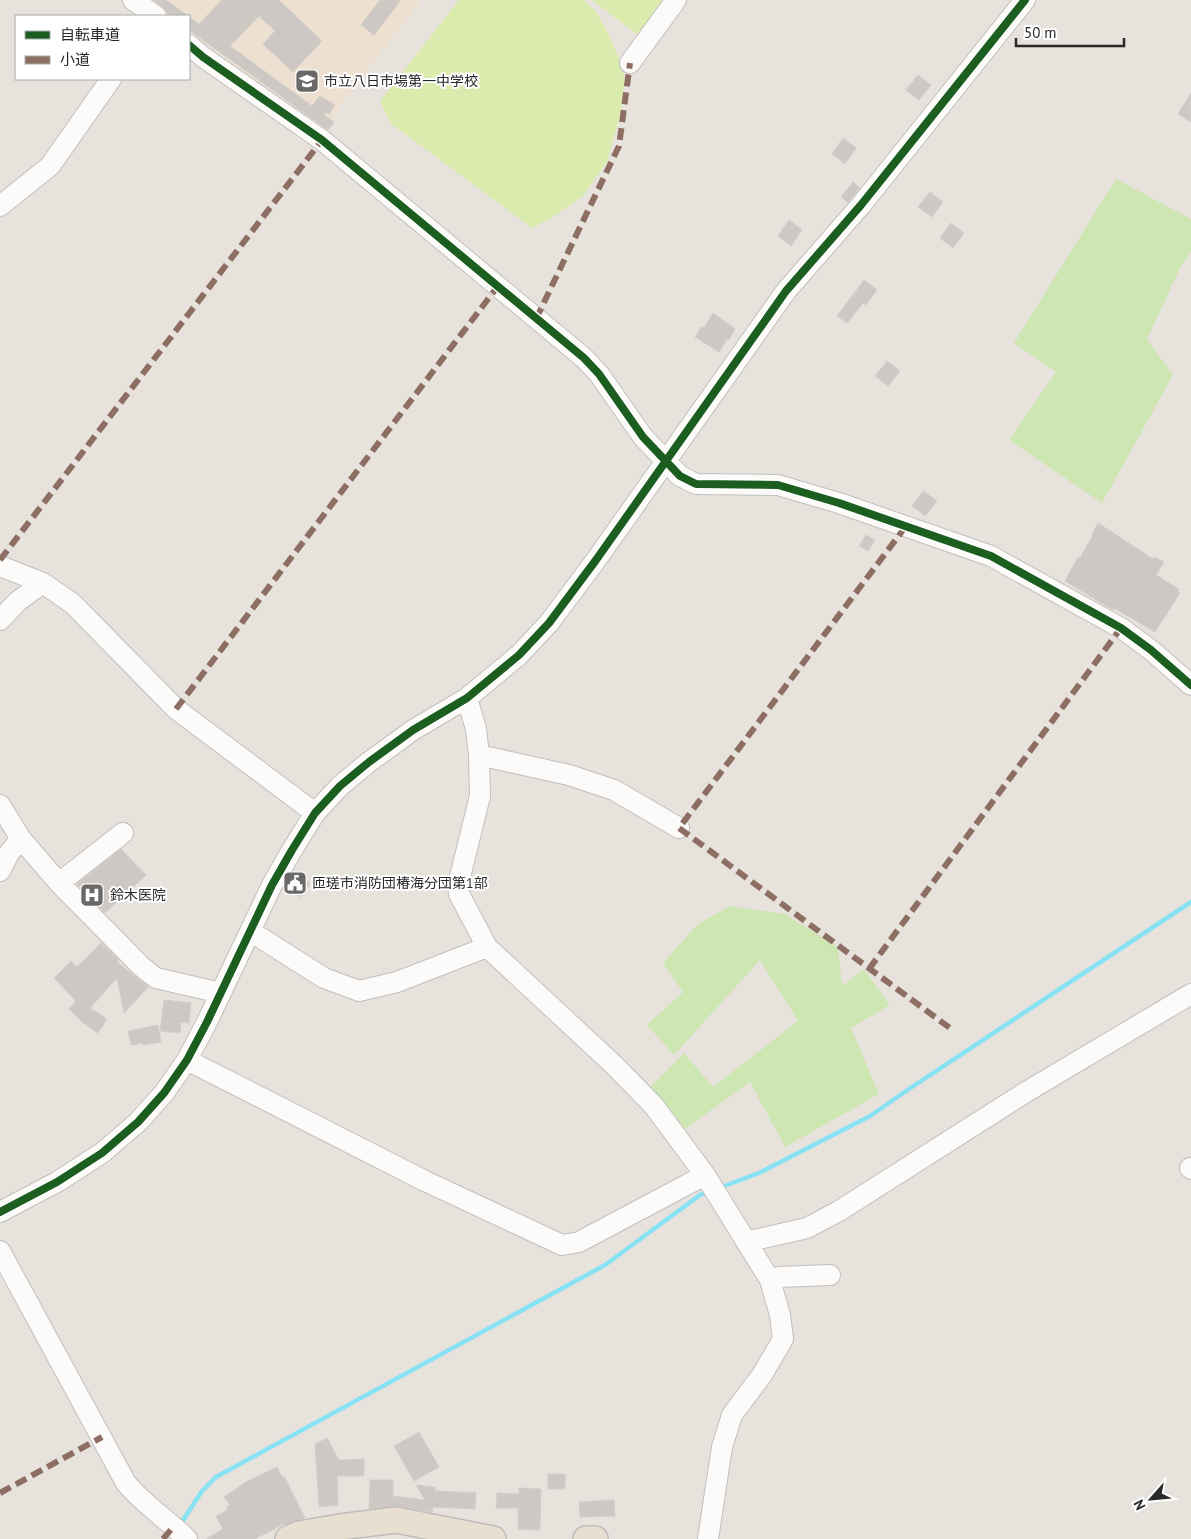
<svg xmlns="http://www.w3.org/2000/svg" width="1191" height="1539" viewBox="0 0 1191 1539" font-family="'PT Sans','Noto Sans JP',sans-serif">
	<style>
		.education { fill: #ede0d0 }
		.green { fill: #cde6b2 }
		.pitch { fill: #dbebae }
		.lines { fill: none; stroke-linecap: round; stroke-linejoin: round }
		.stream { stroke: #87e2f3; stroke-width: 4.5 }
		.building { fill: #cdc8c4; stroke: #d3cec9 }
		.minor-casing { stroke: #c0bfc0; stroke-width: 22 }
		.major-casing { stroke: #c0bdbc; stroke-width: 28 }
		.minor { stroke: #fcfbfa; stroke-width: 20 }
		.major { stroke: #e8dfd0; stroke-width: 25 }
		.quiet { stroke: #8d6e63; stroke-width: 6; stroke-dasharray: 12 6; stroke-linecap: butt }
		.cycleway-casing { stroke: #fff; stroke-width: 11 }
		.cycleway { stroke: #1b5e20; stroke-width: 8 }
		.labels { text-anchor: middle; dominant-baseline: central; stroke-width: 4; stroke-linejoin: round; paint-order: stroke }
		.poi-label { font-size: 14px; fill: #282828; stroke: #fff; text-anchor: start }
	</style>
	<rect width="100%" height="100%" fill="#e8e2dd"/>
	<path class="education" d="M144,0h277l-99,130 -133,-98v-16h-22z"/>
	<path class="green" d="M1116,179l75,40v32l-10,15 -34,73 26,36 -71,128 -93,-63 47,-68 -42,-29z
		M730,906l55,8 53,33 4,39 22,-17 26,36 -39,23 28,66 -94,53 -35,-65 -65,47 -35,-42 34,-34 29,34 85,-66 -38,-61 -86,95 -27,-30 36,-33 -20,-29 35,-39z"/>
	<path class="pitch" d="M459,0h125l12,12 11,19 12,27 6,22 -4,32 -14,50 -24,34 -30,21 -21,11 -142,-105 -10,-22z
		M592,0h72l-26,35z"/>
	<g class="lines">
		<path class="stream" d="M719,1188l40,-15 111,-57 39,-27 282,-187
			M180,1525l22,-34 14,-14 389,-212 95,-70 10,-4"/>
	</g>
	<path class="building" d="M154,0h12l22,16h-18l-7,-9z
		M222,0h57l43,41 -29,31 -30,-28 12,-13 -16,-15 -29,30 82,60 8,-10 15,9 -6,9 -4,-2 -1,3 10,7 -6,8 -139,-100v-13l10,7z
		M380,0h21l-27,35 -13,-10z
		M918,75l13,10 -12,15 -13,-10z
		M1191,93v29l-13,-8z
		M843,138l13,10 -11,16 -13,-10z
		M853,182l7,6 -12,14 -7,-5z
		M930,192l13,10 -11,15 -14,-10z
		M789,220l13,10 -11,16 -13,-10z
		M951,223l13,10 -11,15 -13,-10z
		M864,280l13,10 -11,15 -3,-2 -16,20 -10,-7z
		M713,313l22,16 -6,11 -2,-1 -8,13 -24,-15 6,-10 3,1z
		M887,361l13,10 -12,15 -13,-10z
		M923,491l14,10 -12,15 -13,-10z
		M1098,523l55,36 1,-2 10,5 -8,13 23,14 -1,3 2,1 -25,39 -41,-24 -1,2 -48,-29 13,-24 2,1 13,-23 -1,-1z
		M866,535l9,5 -7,11 -9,-5z
		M121,849l25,26 -41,38 -28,-29z
		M296,874l14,9 -10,14 -14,-9z
		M101,943l18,17 -2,2 31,25 -24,26 -7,-35 -27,30 17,11 -9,14 -16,-11 -13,-13 7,-8 -22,-23 17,-17 5,6 4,-3z
		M164,1000l27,3 -2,20 -8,-1 -1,11 -20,-2z
		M158,1025l3,17 -18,3 -1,-2 -11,2 -3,-14z
		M419,1432l20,35 -25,14 -20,-35z
		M327,1438l12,22 25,-1v17h-27l1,29 -19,2 -4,-63z
		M277,1467l5,10 2,-1 21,42 -20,7 -1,-1 -29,15h-49l17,-10 -7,-13 12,-6 -1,-3 3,-2 -6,-8 22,-15z
		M548,1474h17v15h-17z
		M370,1480h23v16l32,4 -9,-15 19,2v4l41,2 -1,16 -42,-2 -1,5 -34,-6 -29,3z
		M519,1488l22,1 -1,41 -22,-1v-21h-22l1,-15 22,1z
		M614,1500l1,16 -35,1 -1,-15z"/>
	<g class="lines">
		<g class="minor-casing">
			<path id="minor" d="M133,0l23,16
				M189,45l14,12 119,83 262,218 15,16 44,63 37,39 16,8 82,1 61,18 152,53 130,72 30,22 40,35
				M630,63l46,-63
				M0,206l50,-40 61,-87
				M0,566l43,17 30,21 103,105 139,104
				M0,620l18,-19 25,-18
				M467,698l9,31 3,26 1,41 -22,89 1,9 28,53 128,119 39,40 51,69 65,105 10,35 3,24 -21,36 -30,40 -10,32 -14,92
				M479,755l90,20 45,15 65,38
				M0,805l21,34 38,44 83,84 14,11 65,15
				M0,871l9,-18 12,-14
				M59,883l64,-50
				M250,931l74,47 35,13 38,-9 90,-35
				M187,1060l238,121 137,64 17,-3 126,-67
				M1190,1168l1,1
				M0,1212l57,-30 45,-29 36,-31 26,-29 23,-33 20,-38 65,-137 20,-35 23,-37 25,-27 29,-24 44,-32 54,-32 52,-43 30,-32 47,-63 190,-269 75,-86 164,-205
				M746,1242l61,-14 32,-17 187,-119 165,-98
				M0,1251l126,232c18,22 41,36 61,56
				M770,1280l9,-3 51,-2"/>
		</g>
		<g class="major-casing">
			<path id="major" d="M288,1539l11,-5 41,-7 56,-7 97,19
				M586,1539h9"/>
		</g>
		<use href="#minor" class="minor"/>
		<use href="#major" class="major"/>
		<path class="quiet" d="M536,319l83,-173 11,-83
			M906,526l-227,302 275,203
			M0,560l322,-420
			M176,709l322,-423
			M869,969l252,-341
			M0,1493l102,-56
			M163,1539l11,-13"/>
		<g class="cycleway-casing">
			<path id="cycleway" d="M189,45l14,12 119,83 262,218 15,16 44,63 37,39 16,8 82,1 61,18 152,53 130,72 30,22 40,35
				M0,1212l57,-30 45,-29 36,-31 26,-29 23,-33 20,-38 65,-137 20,-35 23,-37 25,-27 29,-24 44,-32 54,-32 52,-43 30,-32 47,-63 190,-269 75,-86 164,-205"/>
		</g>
		<use href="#cycleway" class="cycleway"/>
	</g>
	<defs>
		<g id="school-square" transform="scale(1.25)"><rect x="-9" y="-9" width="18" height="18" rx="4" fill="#6b6967" stroke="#fff"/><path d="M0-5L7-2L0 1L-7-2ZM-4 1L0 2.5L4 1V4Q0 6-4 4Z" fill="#fff"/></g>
		<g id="civic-square" transform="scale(1.25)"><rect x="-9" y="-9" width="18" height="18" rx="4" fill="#6b6967" stroke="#fff"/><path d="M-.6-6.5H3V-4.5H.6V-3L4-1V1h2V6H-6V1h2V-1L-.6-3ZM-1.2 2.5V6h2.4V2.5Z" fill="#fff"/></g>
		<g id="hospital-square" transform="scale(1.25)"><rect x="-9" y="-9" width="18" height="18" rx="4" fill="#6b6967" stroke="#fff"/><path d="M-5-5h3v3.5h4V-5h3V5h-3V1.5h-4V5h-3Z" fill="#fff"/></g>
	</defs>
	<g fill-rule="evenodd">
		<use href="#school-square" x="307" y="81"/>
		<use href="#civic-square" x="295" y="883"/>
		<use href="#hospital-square" x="92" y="895"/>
	</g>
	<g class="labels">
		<g class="poi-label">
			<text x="324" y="81">市立八日市場第一中学校</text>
			<text x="312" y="883">匝瑳市消防団椿海分団第1部</text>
			<text x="110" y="895">鈴木医院</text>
		</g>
	</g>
	<rect x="15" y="15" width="175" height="65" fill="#ffffff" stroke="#a9a9a9"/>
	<rect x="25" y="31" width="25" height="8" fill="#1b5e20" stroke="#a9a9a9"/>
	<text x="60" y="40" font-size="15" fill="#282828">自転車道</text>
	<rect x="25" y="56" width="25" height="8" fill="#8d6e63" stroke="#a9a9a9"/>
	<text x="60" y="65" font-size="15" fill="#282828">小道</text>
	<g transform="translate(1151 1499) rotate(243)" stroke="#ffffff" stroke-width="4" paint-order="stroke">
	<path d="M0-4L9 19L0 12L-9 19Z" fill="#282828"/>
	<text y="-8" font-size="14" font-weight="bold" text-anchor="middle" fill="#282828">N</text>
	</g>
	<path d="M1016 38v8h108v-8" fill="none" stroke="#282828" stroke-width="2.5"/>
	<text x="1024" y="38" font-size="15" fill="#282828" stroke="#ffffff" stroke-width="4" paint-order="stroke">50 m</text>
</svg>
